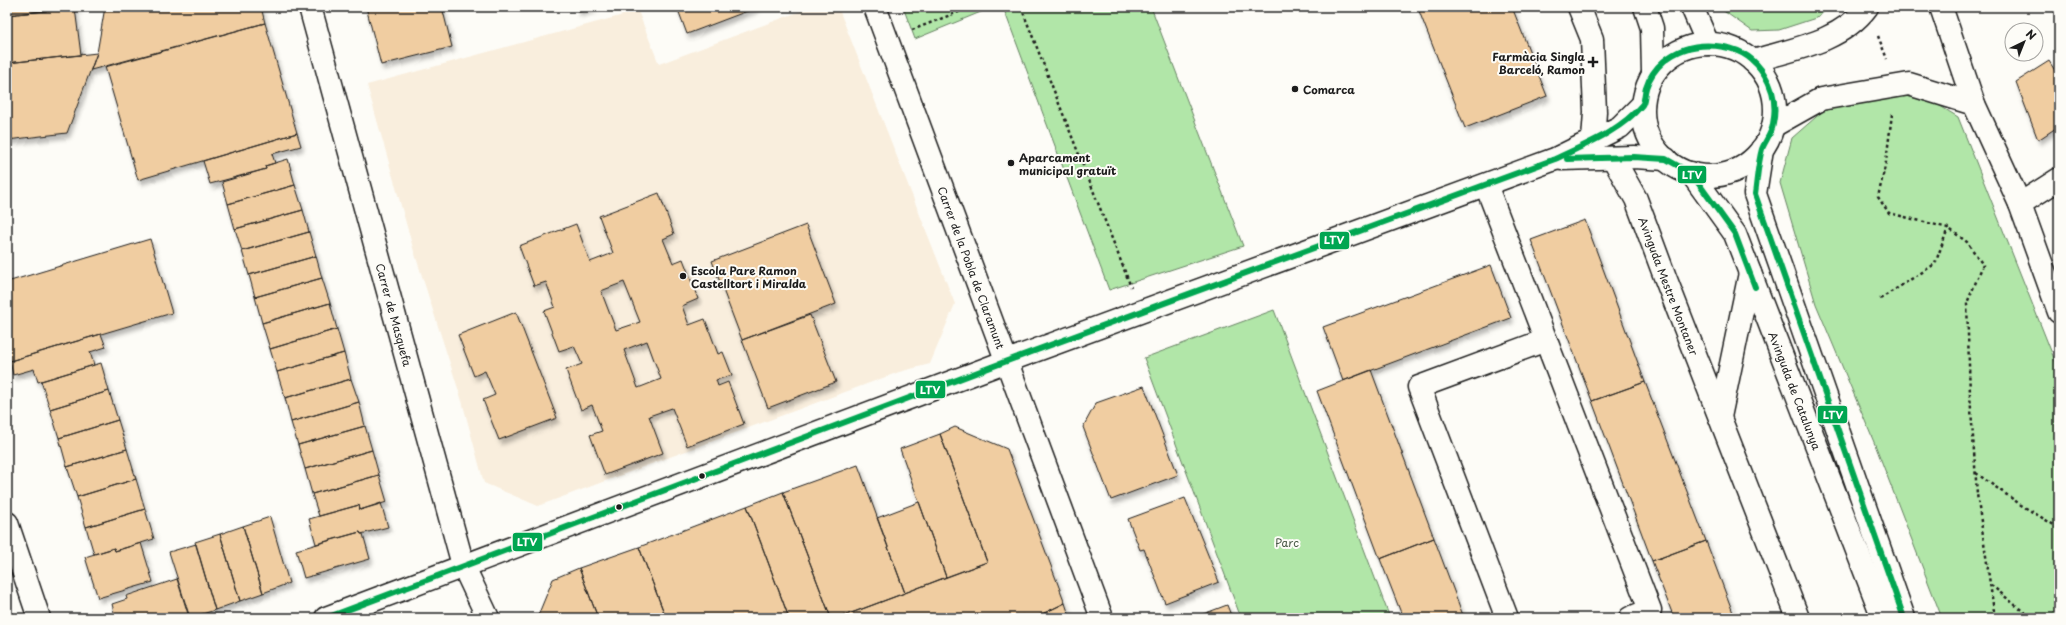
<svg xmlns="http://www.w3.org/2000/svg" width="2066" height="625" viewBox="0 0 2066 625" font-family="'Playpen Sans',sans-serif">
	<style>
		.built { fill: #f9eedd }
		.green { fill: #b1e6a8; stroke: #668162 }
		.building { fill: #f0cda1; stroke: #1c1c1c; fill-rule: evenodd; filter: url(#shadow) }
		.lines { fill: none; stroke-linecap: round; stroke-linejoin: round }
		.street-casing { stroke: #1c1c1c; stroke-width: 25 }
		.secondary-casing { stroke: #1c1c1c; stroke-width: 25 }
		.path { stroke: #1c1c1c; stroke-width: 2.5; stroke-dasharray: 3 3; stroke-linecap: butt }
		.street { stroke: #fdfcf7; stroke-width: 22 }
		.secondary { stroke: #fdfcf7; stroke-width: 22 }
		.bus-1-casing { stroke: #fdfcf7; stroke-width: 9 }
		.bus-1 { stroke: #00a651; stroke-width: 6 }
		.poi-dot { fill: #1c1c1c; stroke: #fdfcf7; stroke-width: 1.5 }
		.labels { text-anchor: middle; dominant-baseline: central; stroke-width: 4; stroke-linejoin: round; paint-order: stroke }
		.poi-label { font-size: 11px; font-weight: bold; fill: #1c1c1c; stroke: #fdfcf7; text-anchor: start }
		.street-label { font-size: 11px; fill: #1c1c1c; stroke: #fdfcf7 }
		.park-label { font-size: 11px; fill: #495946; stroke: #fdfcf7 }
		.line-badge { stroke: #fdfcf7; stroke-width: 1.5 }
		.badge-label { font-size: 11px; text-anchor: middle; font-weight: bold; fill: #fff }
	</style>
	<defs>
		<filter id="shadow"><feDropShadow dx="2.5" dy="4.5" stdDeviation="2" flood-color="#0004"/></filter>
	</defs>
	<rect width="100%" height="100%" fill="#fdfcf7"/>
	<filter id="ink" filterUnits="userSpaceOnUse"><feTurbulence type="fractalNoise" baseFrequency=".025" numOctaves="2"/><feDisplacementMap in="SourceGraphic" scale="8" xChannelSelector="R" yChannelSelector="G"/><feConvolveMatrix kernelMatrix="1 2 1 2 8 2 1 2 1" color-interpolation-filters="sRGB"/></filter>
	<g filter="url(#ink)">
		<path class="built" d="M812,7h26l117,297 -25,60 -31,8 -361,134 -54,-23 -22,-82 -49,-153 -46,-163 271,-74 21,53z"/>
		<path class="green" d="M903,7h90l-78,32z
			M1003,7h148l92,239 -134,44z
			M1718,7h110l-12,11 -37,12 -27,1z
			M1913,96l19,5 26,16 101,254v247h-117l-66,-171 -60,-143 -36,-121 12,-45 32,-28 50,-12z
			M1274,310l116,308h-149l-97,-260z"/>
		<path class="building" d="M7,7h73l-73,8z
			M105,7h156l4,16 -174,47 6,-17z
			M366,7h76l10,40 -71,18z
			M577,7h18l-16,5z
			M677,7h81l-71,27z
			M1429,7h83l35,89 -82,32 -46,-117z
			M75,8l6,47 -74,8v-48z
			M265,23l32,110 -159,47 -33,-113z
			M97,53l-30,80 -60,7v-77z
			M2049,61l10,16v49l-21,14 -22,-58z
			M297,133l4,13 -29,8 3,9 -10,3 1,3 -56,15 -7,-23z
			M288,159l7,26 -67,19 -6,-22 44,-13 -1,-3z
			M295,185l8,25 -68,19 -7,-25z
			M659,193l15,41 -11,5 10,24 10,-4 15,40 -16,7 7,19 16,-6 13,35 5,-2 9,23 -16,5 2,6 10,-4 16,42 -57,22 -15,-38 -23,8 14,37 -58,22 -15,-40 12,-4 -10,-26 -11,5 -15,-40 16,-6 -8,-18 -15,5 -15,-40 11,-4 -9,-25 -12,4 -15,-40 57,-22 14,38 23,-9 -14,-37zM624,282l16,40 -24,8 -15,-39zM647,341l14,38 -23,9 -14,-38z
			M303,210l6,22 -67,19 -7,-22z
			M1585,220l60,162 -53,19 -61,-161z
			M806,225l30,79 -94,36 -30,-79z
			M309,232l7,24 -67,19 -7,-24z
			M150,239l22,74 -162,48 -3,-9v-70z
			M316,256l6,22 -67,19 -6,-22z
			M1491,265l20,53 -168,63 -20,-54z
			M322,278l8,25 -68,20 -7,-26z
			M330,303l7,26 -67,20 -8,-26z
			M516,312l41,106 -58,22 -16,-40 12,-5 -10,-24 -11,5 -16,-41z
			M810,315l26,67 -68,26 -26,-68z
			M337,329l7,24 -67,19 -7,-23z
			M101,334l5,13 -16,5 4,13 -56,17 -4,-13 -21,6 -3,-14z
			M344,353l7,26 -66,19 -8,-26z
			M101,363l8,28 -59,18 -9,-28z
			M1371,370l63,168 -54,21 -63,-168z
			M351,379l8,23 -68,20 -6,-24z
			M1645,382l61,159 -54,20 -60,-160z
			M1144,386l34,89 -67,25 -28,-73 13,-24z
			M109,391l9,29 -59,18 -9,-29z
			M359,402l6,24 -67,19 -7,-23z
			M118,420l9,29 -60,18 -8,-29z
			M365,426l7,24 -67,19 -7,-24z
			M955,427l52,22 58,154 -31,15h-10l-1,-3 -7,3h-178l149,-56 -47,-128z
			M940,434l47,128 -41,15 -46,-128z
			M127,449l9,30 -59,18 -10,-30z
			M372,450l7,25 -67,19 -7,-25z
			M858,465l47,128 -67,25h-7l-48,-126z
			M379,475l8,27 -27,8 -1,-5 -40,11 -7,-22z
			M136,479l9,30 -59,18 -9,-30z
			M783,492l48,126h-42l-42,-112z
			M1185,498l34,84 -54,21 -21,-54 -4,1 -12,-31z
			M919,502l27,75 -41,16 -28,-75z
			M381,503l7,24 -27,7 -1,-2 -44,12 -7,-25 50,-14 1,5z
			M747,506l42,112h-123l-27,-71z
			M145,509l9,30 -39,12 -1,-3 -20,6 -8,-27z
			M270,517l19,66 -26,10 -20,-67z
			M243,526l20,67 -23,8 -20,-67z
			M360,532l1,2h2l7,25 -66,19 -8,-28z
			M220,534l20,67 -25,9 -20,-68z
			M1434,538l30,80h-61l-23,-59z
			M1706,541l29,77h-61l-22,-57z
			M141,543l12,39 -55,16 -13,-41 29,-9 1,3z
			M196,544l19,66 -25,8 -21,-66z
			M639,547l27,71h-68l-19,-50z
			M579,568l19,50h-61l16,-39z
			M177,579l12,38 -65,1 -2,-4 -7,2 -3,-12 15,-5 -1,-3z
			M1065,603l5,15h-36z
			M1227,605l5,13h-39z"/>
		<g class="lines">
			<g class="street-casing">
				<g id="street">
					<path id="s1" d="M310,7l153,558 25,53"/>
					<path id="s2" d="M875,7l227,611"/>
					<path d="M1579,7l13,32 3,73 -2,28"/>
					<path d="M1941,7l33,97 46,100 39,108"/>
					<path d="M1753,61c40,-12 88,-19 114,-54"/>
					<path d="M1773,126l48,-27 88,-15 65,20"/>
					<path id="s3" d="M1613,158l23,41 29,78 133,341"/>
					<path d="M1561,159l73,-2 32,2"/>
					<path d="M1486,185l164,425 -20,8"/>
					<path d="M2020,204l39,-25"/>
					<path d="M1720,417l30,-144"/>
					<path d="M7,523l32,95"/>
					<path d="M326,618l681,-257 548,-202 65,-32 23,-23"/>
					<path d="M1507,618l-88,-231 127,-47"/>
				</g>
			</g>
			<g class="secondary-casing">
				<g id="secondary">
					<path d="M1645,7l7,21 1,45"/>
					<path d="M1692,7l16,37"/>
					<circle cx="1709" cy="110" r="66"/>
					<path d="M1762,149l-7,45 149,424"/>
					<path id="s4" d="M1691,173l44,61 148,384"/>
				</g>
			</g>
			<path class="path" d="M1021,7l110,280
				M912,30l59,-23
				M1878,36l9,23
				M1892,114l-6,48 -8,35 11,16 59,15 19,14 16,23 -16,38 3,92 7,99 18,124
				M1880,299l55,-35 13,-36
				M1976,473l45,32 38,23
				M1991,585l40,33"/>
			<use href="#street" class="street"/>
			<use href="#secondary" class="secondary"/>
			<g class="bus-1-casing">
				<path id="bus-1" d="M1567,159l67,-2 32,2 25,14 44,61 20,53
					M326,618l681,-257 548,-202c31,-15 64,-27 87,-54 3,-4 2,-11 4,-17 3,-10 10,-20 18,-27 18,-15 38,-18 60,-14 36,6 56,43 49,77 -1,9 -8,17 -11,25 -4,14 -5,31 -7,45l149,424"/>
			</g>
			<use href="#bus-1" class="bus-1"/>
		</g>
	</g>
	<g class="poi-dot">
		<path d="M1591 56h4v4h4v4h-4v4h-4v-4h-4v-4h4z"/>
		<circle cx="1295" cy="89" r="4"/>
		<circle cx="1011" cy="163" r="4"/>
		<circle cx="683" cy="276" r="4"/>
		<circle cx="702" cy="476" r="3.5"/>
		<circle cx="619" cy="507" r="3.5"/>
	</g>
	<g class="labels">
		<g class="poi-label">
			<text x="1585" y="56" text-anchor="end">Farmàcia Singla<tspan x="1585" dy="13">Barceló, Ramon</tspan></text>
			<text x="1303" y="89">Comarca</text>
			<text x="1019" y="157">Aparcament<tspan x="1019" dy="13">municipal gratuït</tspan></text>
			<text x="691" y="270">Escola Pare Ramon<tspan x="691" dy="13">Castelltort i Miralda</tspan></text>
		</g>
		<g class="street-label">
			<text stroke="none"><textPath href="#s2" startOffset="278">Carrer de la Pobla de Claramunt</textPath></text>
			<text stroke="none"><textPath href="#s3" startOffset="140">Avinguda Mestre Montaner</textPath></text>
			<text stroke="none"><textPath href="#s1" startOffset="319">Carrer de Masquefa</textPath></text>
			<text stroke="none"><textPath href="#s4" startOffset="243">Avinguda de Catalunya</textPath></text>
		</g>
		<g class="park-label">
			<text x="1287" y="542">Parc</text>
		</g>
	</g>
	<g class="line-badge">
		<rect x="1677" y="165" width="30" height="19" rx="4" fill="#00a651"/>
		<rect x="1319" y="231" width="31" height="19" rx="4" fill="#00a651"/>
		<rect x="915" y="380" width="31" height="19" rx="4" fill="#00a651"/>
		<rect x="1817" y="405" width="31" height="19" rx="4" fill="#00a651"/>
		<rect x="512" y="532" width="31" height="20" rx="4" fill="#00a651"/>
	</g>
	<g class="badge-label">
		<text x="1692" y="179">LTV</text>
		<text x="1334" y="244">LTV</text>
		<text x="930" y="394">LTV</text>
		<text x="1833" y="419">LTV</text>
		<text x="527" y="546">LTV</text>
	</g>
	<rect width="2066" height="625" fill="none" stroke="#fdfcf7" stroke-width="24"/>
	<rect x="12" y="12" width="2042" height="601" fill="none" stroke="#1c1c1c" stroke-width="1.5" filter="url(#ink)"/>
	<g transform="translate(2024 42) rotate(43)"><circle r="19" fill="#fdfcf7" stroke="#a3a29f"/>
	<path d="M0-3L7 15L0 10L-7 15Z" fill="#1c1c1c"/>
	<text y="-6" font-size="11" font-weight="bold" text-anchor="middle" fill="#1c1c1c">N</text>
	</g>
</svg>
